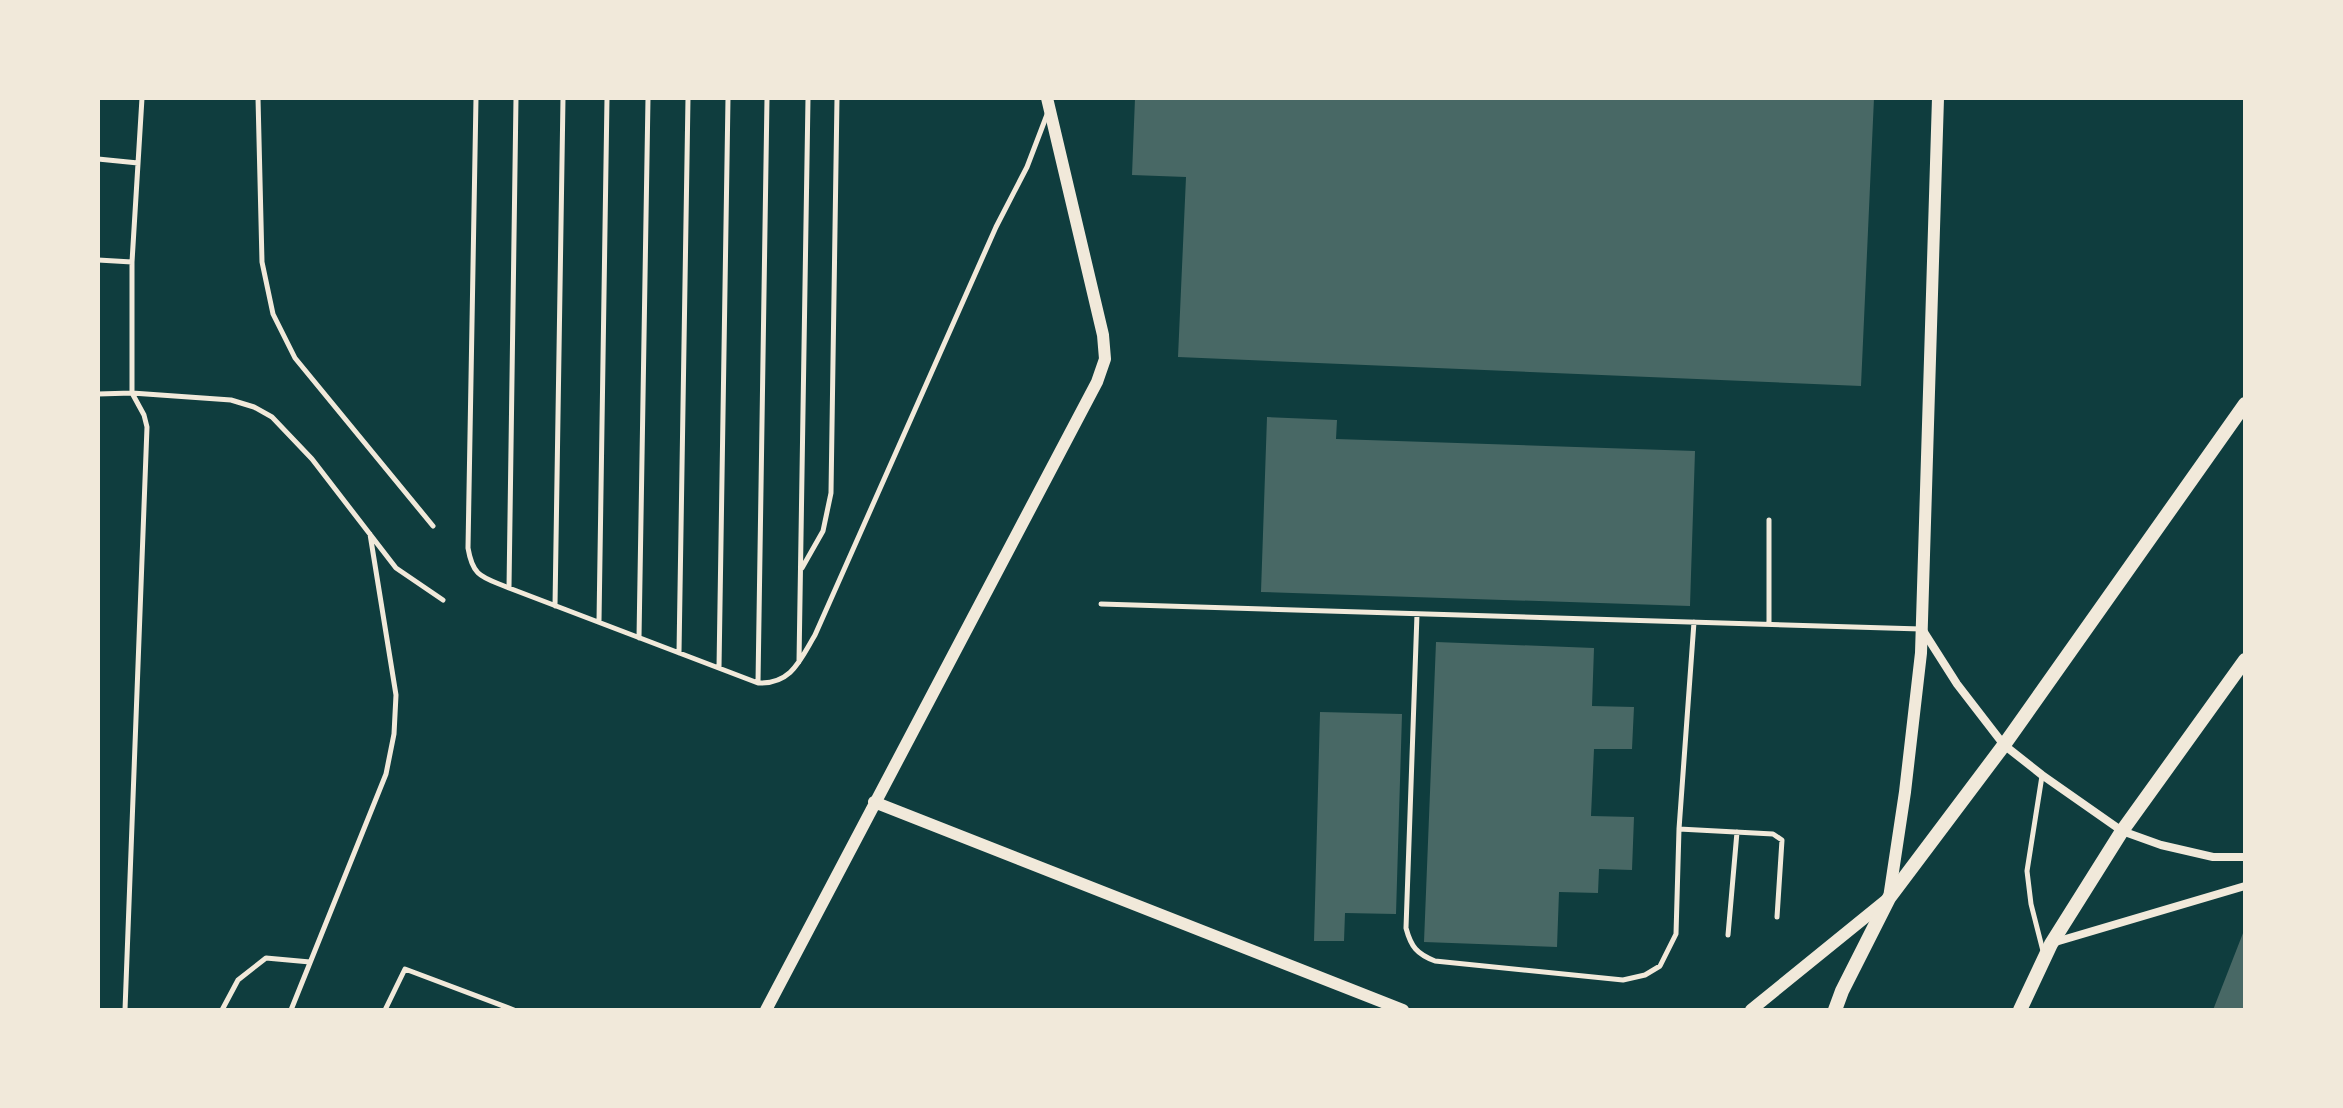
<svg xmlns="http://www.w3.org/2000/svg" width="2343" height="1108" viewBox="0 0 2343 1108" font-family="'Titillium Web',sans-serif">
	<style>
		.building { fill: #486865 }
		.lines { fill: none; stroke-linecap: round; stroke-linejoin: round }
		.service { stroke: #f1e9da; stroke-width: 5 }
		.minor { stroke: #f1e9da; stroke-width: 8 }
		.tertiary { stroke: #f1e9da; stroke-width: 12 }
		.secondary { stroke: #f1e9da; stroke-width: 14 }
	</style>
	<rect width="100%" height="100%" fill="#0f3d3e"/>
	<path class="building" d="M1135,98h739l-13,288 -683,-29 8,-180 -54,-2z
		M1267,417l70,3 -1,19 359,12 -5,155 -429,-14z
		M1436,642l158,6 -2,58 42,1 -2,42h-38l-3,67 43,1 -2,53 -33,-1 -1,24 -39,-1 -2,55 -133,-5z
		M1320,712l82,2 -6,200 -51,-1 -1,28h-30z
		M2245,928v82h-32z"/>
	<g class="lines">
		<path class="service" d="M258,98l4,164 11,52 22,44 138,168
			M476,98l-8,450c5,30 15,29 41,40l7,-490
			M98,159l40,4
			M98,260l34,2
			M98,394l34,-1 99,7 23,7 18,10 40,42 84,109 47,32
			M1769,520v104
			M802,568l21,-37 8,-38 6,-395
			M509,588l249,95c34,1 42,-23 57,-48l181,-408 31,-60 21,-55
			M1101,604l820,25
			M555,606l8,-508
			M1417,614l-11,314c5,19 11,26 29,33l188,19 22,-5 15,-9 16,-32 3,-105 15,-207
			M599,622l8,-524
			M639,638l9,-540
			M679,653l9,-555
			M799,662l9,-564
			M719,668l9,-570
			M758,683l9,-585
			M2042,776l-15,95 4,33 12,47
			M1679,829l94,5 9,6 -5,77
			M1728,935l9,-103
			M125,1010l22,-583 -3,-12 -12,-22v-131l10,-164
			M222,1010l16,-30 28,-22 44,4
			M291,1010l95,-236 8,-40 2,-39 -26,-161
			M385,1010l20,-41 109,41"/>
		<path class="minor" d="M1922,629l35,55 47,61 38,30 80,56 39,14 52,12h32
			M2052,943l193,-57"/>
		<path class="tertiary" d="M874,802l529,208
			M766,1010l331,-628 8,-23 -2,-24 -56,-237
			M1751,1010l138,-112 16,-106 16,-139 17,-555"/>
		<path class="secondary" d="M1835,1010l7,-19 47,-93 115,-153 241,-341
			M2020,1010l31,-66 71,-113 123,-171"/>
	</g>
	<rect width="2343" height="1108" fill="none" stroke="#f1e9da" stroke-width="200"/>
</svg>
